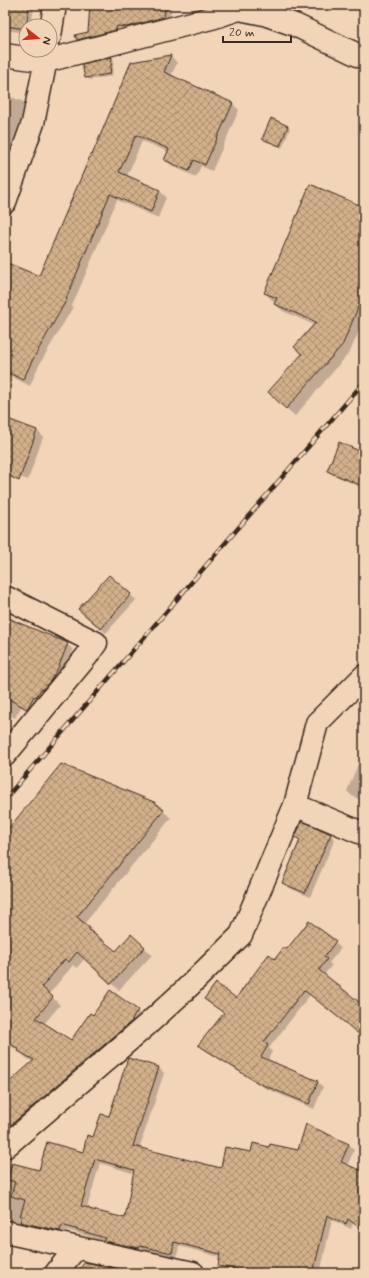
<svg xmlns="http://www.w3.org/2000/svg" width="369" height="1278" viewBox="0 0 369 1278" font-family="Mynerve,sans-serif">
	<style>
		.shadow { fill: #0003; fill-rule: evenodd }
		.building { fill: url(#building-cross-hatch); stroke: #3b2a1e; fill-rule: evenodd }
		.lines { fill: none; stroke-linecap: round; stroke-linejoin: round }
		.street-casing { stroke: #3b2a1e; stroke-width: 25 }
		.street { stroke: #f2d4b8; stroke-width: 22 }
		.rail-casing { stroke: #3b2a1e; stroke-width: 4.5 }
		.rail { stroke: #f2d4b8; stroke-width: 3; stroke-dasharray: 9; stroke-linecap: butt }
	</style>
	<defs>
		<pattern id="building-cross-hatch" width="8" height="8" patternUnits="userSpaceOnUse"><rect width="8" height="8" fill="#d1b08a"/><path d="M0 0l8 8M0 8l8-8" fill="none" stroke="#ab8f70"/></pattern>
	</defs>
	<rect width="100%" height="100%" fill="#f2d4b8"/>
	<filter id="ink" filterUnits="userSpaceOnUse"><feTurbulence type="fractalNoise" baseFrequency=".025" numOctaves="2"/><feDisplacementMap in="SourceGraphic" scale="8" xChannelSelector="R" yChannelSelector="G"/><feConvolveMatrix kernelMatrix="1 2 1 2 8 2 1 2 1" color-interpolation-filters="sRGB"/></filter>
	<g filter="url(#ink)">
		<path class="shadow" d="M5,5h27l2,2 -3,19h-5v7l-21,-3z
			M84,5h88l-3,17 -36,9 -12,-1 -1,4 -38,10 -4,-4 11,-7 2,-27zM121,28v2l-29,7v-2z
			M171,56l6,7 -6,13 62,28 6,6 -27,61 -11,-5 -5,11 -24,-11 -6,-6 3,-8 -27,-11 -15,35 32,14 7,7 -8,21 -41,-18 -45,106 1,1 -35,60 -8,19 -25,-13v-110l35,14 53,-121 39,-93z
			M112,58l2,2 -2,16 -23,4 -3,-3 -3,-12z
			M5,95l17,6 7,7 -24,63z
			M288,126l2,3 -8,19 -16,-7 -3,-3z
			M364,208v111l-14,33 -55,64 -18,-16 25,-46 12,-29 -31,-14 -8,-7 1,-2 -3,-1 -8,-8z
			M5,419l32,11 6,7 -15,43 -23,-9z
			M364,454v34l-33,-14 -3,-3z
			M110,576l26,24 -30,33 -21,-19z
			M5,614l9,5 4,4 49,21 6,6 -8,22 -32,42 -12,-7 -6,11 -4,-2 -6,13z
			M361,757l3,3v41l-12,-5 -5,-5z
			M163,811l8,7 -87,106 32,28 28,-5 8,8 -33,35 -35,-31 -7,9 -4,-3 -24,29 11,11 -16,19 27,17 22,-24 44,-6 8,7 -140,126v-56l28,-26 -7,-4 -7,-7 -14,-8v-208z
			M331,835l4,4 -25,58 -23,-10 -4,-4 18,-42 -5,-4z
			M309,922l32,26 -12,15 3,2 -8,10 40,32v21l-4,6 -50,-39 -41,53 3,4 -5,9 51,21 5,5 -9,22 -49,-21 -60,-38 -5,-5 25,-31 -20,-16 31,2 40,-40 11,-9z
			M159,1068l5,5 -25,76 82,20 31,-16 18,-5 29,3 50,-7 5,6 -7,16 17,7v58l-11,-8 -2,6 -19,-9 -12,53h-68l-21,-13 -52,-14 -2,11 -31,-6 -2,2 -35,-8 -5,-4 -37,-11 -2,6 -60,-12v-62l35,10 43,-19 27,-35zM100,1163l35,11 -10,45 -34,-8 -4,-3z"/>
		<path class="building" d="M5,5h24l-3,24 -21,-3z
			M90,5h76l-2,12 -37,10 -10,-1 -1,4 -39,10 -2,-5 13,-3z
			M171,55l-7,17 69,31 -28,62 -11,-5 -5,11 -25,-11 5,-11 -33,-14 -17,37 41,18 -9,22 -41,-18 -44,105h1l-35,62 -9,19 -18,-9v-109l34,14 52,-122 1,1 39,-93z
			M112,57l-2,17 -25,4 -3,-14z
			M271,118l17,8 -8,20 -18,-7z
			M310,184l54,23v86l-21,51 -57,65 -18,-17 34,-38 -8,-7 22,-25 -42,-18 3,-6 -13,-5z
			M5,418l32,12 -18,51 -14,-7z
			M339,442l25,11v34l-37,-16z
			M109,575l22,19 -30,35 -23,-20z
			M5,617l63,26 -9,23 -8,14 -8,9h-2l-5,8 -2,-1 -7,13 -22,-12z
			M61,764l93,38 10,8 -87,107 13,11 -1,2 27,21 15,-17 14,13 -34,37 -34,-32 -8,10 -4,-3 -23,28 11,10 -17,21 35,22 19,-27 3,2 17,-25 28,20 -6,9 1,1 -128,110v-44l29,-26 -16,-9 1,-2 -14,-8v-208z
			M302,821l29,13 -26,59 -23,-10 18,-43 -5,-3z
			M309,921l27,20 -12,16 3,2 -8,11 45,36v32l-60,-48 -40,52 4,3 -1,2 -6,10 57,24 -9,23 -51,-21 -60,-38 26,-32 -20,-14 12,-16 20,15 33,-44 6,5 9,-12 3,2z
			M128,1058l31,9 -26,79 88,22 4,-21 26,5 2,-9 16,4 1,-3 28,6 8,-26 43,20 -8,18 23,10v59l-16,-12 -2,5 -19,-9 -14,58h-59l-36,-7 2,-12 -46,-12 -2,11 -32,-7 -1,2 -36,-7 2,-3 -43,-13 -2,6 -40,-9 2,-6h-2l5,-16 -14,-4 4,-14 -7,-2 4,-17 27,7 8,-28 36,10 4,-17 6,2 8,-23 8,2zM95,1159l39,11 -9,48 -36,-9v-1l-8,-2z
			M85,1262l36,8 -3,3h-42z"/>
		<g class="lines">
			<g class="street-casing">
				<path id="street" d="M50,36l5,-31
					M5,55l41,6 169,-44 24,-8 25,5 31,11 69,33
					M5,202l28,-79 15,-73
					M5,597l91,46 -10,14 -81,98
					M295,805l69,29
					M5,1147l144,-124 36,-33 56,-55 54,-130 22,-82 47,-47
					M5,1232l188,41
					M56,1273l20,-25"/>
			</g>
			<use href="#street" class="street"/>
			<g class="rail-casing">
				<path id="rail" d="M5,799l359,-417"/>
			</g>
			<use href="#rail" class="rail"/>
		</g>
	</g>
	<rect width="369" height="1278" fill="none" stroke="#f2d4b8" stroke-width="20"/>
	<rect x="10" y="10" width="349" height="1258" fill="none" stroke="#3b2a1e" stroke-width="1.5" filter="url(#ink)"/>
	<g transform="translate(38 38) rotate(107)"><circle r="19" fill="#f2d4b8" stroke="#a9907a"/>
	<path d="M0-3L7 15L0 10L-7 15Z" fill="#c8321e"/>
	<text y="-6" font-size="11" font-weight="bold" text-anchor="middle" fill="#3b2a1e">N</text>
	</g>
	<path d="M223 36v6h68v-6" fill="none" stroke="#3b2a1e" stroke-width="2"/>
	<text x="229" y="36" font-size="12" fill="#3b2a1e" stroke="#f2d4b8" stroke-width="3" paint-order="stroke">20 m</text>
</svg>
